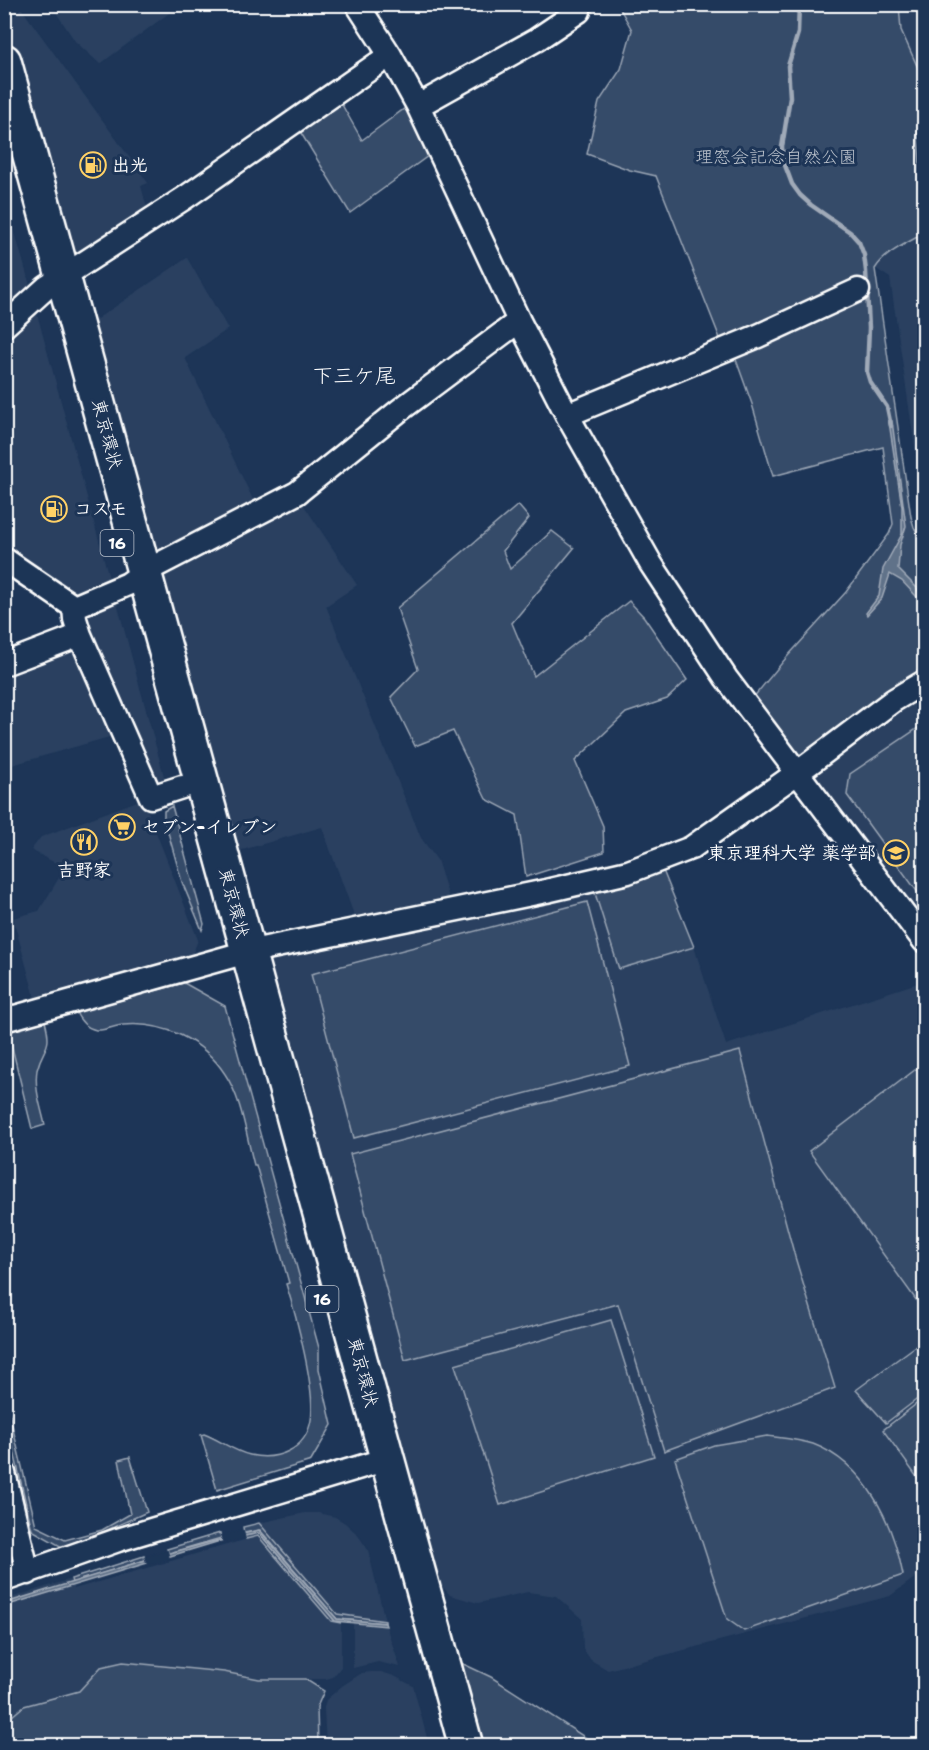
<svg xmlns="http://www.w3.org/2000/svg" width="929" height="1750" viewBox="0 0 929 1750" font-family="'Shantell Sans','Klee One',sans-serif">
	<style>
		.built { fill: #2a4161 }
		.green { fill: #364b69; stroke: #9aa5b4; stroke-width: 1.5 }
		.water { fill: #617289; stroke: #a0aab8; stroke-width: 1.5 }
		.pier { fill: #1d3557 }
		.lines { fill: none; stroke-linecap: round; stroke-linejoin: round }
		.stream { stroke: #a0aab8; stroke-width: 4.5 }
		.minor-casing { stroke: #fff; stroke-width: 27 }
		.highway-casing { stroke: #fff; stroke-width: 38 }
		.minor { stroke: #1d3557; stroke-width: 22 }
		.highway { stroke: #1d3557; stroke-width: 33 }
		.labels { text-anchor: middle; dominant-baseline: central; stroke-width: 6; stroke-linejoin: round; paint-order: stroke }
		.shield { fill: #1d3557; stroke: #bbc2cd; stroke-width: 1.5 }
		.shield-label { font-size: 16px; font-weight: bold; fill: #fff }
		.park-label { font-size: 18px; fill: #b9c0ca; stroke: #1d3557 }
		.poi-label { font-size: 18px; font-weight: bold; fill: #fff; stroke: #1d3557; text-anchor: start }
		.street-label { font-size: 18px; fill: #fff; stroke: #1d3557 }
		.quarter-label { font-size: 21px; fill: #fff; stroke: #1d3557 }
	</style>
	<rect width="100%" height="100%" fill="#1d3557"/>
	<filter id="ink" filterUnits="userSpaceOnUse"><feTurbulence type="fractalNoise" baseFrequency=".0167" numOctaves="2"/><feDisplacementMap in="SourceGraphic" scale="12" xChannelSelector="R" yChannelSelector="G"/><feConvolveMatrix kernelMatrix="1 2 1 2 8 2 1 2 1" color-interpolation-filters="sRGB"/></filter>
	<g filter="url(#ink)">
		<path class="built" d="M51,5h129l-80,59 -25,-23z
			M899,5h25v202l-23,-177z
			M21,8l127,175 -7,3 8,30 -74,49 -67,-243z
			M4,194l28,99 -28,25z
			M924,233v276l-34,-231 -15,-10 3,-5 18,-14z
			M187,258l41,71 -43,29 72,150 -102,52 -64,-237z
			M34,303l77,282 -36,13 -70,-48v-219z
			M301,501l56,84 -31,21 95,232 16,22 14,44 -94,19 -35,-96 -87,25 -76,-278z
			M115,596l50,184 -4,4h-3l-10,-8 -66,-166z
			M76,640l40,95 -111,32v-98z
			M924,691v237l-112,-149 1,-8z
			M143,799l55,141 -6,15 -74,25 -82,21 -23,-83 26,-7 26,-43 -34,-18 10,-13z
			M593,887l26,82 75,-22 32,98 198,-64v590l-34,25 -282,74 -17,-10 -8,-11 -1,-30 -26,-23 -28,-4 -50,11 -28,-8 -16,-18 -168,-612 7,-10 104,-18 78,-16z
			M305,1513h13l17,4 10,6 12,11 11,16 17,71 -48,-7 -78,-91z
			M258,1536l73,85 10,2v44l-8,10 -7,2h-67l-35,-7 -101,-10 -22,5 -22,24 -55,15 -19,16 -1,-113 6,-2 -3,-8 64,-20 3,10z
			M353,1623l33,3 14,41 -22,-5 -25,6z
			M372,1672h9l13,4 19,10 16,59h-103l-2,-37 2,-8 16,-14 20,-13z"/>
		<path class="green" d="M618,5h281l2,25 17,38v70l3,37 3,12v46c-16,10 -39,19 -49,36l36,248 3,10 10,19v128l-124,90 -48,-65 34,-41 60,-66 43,-58 4,-10 -10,-77 -110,29 -21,-72 -22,-61 -7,3 -67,-170 -26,-6 -43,-16 12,-52 22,-33 11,-39z
			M337,96l25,44 46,-34 24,47 -82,60 -54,-88z
			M518,505l11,13 -26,33 7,18 42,-38 22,17 -62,75 22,53 95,-75 15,16 43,63 -20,19 -41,14 -51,48 28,65 1,26 -78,25 -9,-62 -31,-16 -33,-68 -38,15 -24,-49 27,-28 -21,-61z
			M924,724v177l-77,-106 3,-21z
			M172,806l32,118 -2,6 -20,-48 -18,-64v-7z
			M662,868l32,79 -75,22 -26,-82z
			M587,902l43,164 -276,72 -43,-164z
			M184,983l41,23 94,342v21l13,56 -21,36 -94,29 -16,-55 3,-1c16,6 29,17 46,21 27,6 56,-5 61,-35 5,-30 -15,-105 -25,-136l3,-1 -33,-118h-2c-8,-30 -12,-66 -29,-91 -22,-34 -62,-53 -102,-49 -9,1 -19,6 -27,5 -10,-2 -16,-9 -20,-18z
			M45,1021c8,30 -2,24 -8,49 -3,18 4,37 8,55l-13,4 -21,-86 -6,2v-13z
			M740,1051l55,206 40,131 -171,63 -46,-147 -213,56 -55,-206z
			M924,1063v248l-115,-160z
			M611,1320l43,136 -154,49 -45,-140z
			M924,1340v54l-38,29 -30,-33z
			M924,1398v89l-41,-57z
			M9,1412l27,114 29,14 37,-10 28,-16 -11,-54 11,-3 17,55 -42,19 -43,16 -30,-17 -27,-117z
			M767,1436c15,2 31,3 46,8 53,20 80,79 90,131l-159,56 -17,-12 -52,-160 39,-14z
			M259,1523l78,91 48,7v2l-48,-4 -77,-89 -16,3 -1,-6z
			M220,1533l1,5 -52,15 -2,-4z
			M259,1533l76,88 6,2 -10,-2 -73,-85 -12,3 -1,-3z
			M144,1556l1,4 -73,23 -1,-4z
			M457,1661l34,16 106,68h-117z
			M123,1662l101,10 35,7h46l19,12 -7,16 1,38h-313v-23l19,-16 55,-15 22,-24z
			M924,1737v8h-41z"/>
		<path class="water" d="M892,421l14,105 -6,19 -2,24 19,19 4,9h-4l-15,-16 -12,-7 -8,24 -15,17 -1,-2 13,-17 4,-27 19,-35v-27l-13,-85z
			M259,1530l78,89 48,4 1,3 -51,-5 -76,-88 -39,8 -215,65v-3c84,-26 168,-53 254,-73z"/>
		<path class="pier" d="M244,1531l2,8 -23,4 -3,-8z
			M168,1550l2,9 -23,6 -3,-8z"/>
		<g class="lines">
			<path class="stream" d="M799,4l-1,29 -10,33 2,31 -8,50 1,13 9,24 8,11 11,10 39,27 9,10 5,13 2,16 3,57 -2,44 3,10 17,25 4,19"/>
			<g class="minor-casing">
				<path id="minor" d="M357,4l33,51 28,51 101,215 48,94 84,149 75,114 198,263
					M418,106l118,-66 43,-29
					M4,326l43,-39 139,-90 204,-142
					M567,415l191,-79 100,-46
					M4,559l70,48
					M74,607l54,-23 18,-13 151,-78 103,-83 119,-89
					M74,607l1,12 5,16 71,162 31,-10
					M4,664l76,-29
					M4,1020l243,-68 299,-61 82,-19 63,-24 106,-75 97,-73 30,-18
					M4,1473l24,100
					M4,1580l114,-40 269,-81"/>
			</g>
			<g class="highway-casing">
				<path id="highway" d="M4,61l462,1685"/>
			</g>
			<use href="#minor" class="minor"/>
			<use href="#highway" class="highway"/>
		</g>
	</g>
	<defs>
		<g id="fuel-ring" transform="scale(1.35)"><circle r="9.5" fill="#1d3557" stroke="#ffd166" stroke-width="1.5"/><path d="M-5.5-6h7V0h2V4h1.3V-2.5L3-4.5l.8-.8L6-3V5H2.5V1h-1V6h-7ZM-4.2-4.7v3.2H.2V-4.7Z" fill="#ffd166"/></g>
		<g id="supermarket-ring" transform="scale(1.35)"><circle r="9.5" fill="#1d3557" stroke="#ffd166" stroke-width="1.5"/><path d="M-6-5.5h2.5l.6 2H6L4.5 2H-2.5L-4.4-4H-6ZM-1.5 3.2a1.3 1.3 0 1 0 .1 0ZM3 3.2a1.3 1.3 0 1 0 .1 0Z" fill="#ffd166"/></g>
		<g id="restaurant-ring" transform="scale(1.35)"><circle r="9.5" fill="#1d3557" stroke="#ffd166" stroke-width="1.5"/><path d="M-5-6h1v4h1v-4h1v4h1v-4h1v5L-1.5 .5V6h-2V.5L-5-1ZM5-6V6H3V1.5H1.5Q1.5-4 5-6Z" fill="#ffd166"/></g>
		<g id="university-ring" transform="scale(1.35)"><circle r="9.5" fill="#1d3557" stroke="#ffd166" stroke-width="1.5"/><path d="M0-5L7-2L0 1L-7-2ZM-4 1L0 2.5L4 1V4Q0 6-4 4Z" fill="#ffd166"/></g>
	</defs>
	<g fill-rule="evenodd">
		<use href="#fuel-ring" x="93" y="165"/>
		<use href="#fuel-ring" x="54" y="509"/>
		<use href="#supermarket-ring" x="122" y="827"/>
		<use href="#restaurant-ring" x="84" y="842"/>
		<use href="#university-ring" x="896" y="853"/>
	</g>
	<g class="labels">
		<g class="shield">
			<rect x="100.5" y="530" width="33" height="26" rx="4.5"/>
			<rect x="305.5" y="1286" width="33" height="26" rx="4.5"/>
		</g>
		<g class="shield-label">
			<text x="117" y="543">16</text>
			<text x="322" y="1299">16</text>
		</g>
		<g class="park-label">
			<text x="776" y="157">理窓会記念自然公園</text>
		</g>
		<g class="poi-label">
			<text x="112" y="165">出光</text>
			<text x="74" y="509">コスモ</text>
			<text x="142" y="827">セブン-イレブン</text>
			<text x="876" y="853" text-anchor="end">東京理科大学 薬学部</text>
			<text x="84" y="870" text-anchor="middle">吉野家</text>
		</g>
		<g class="street-label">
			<text transform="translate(107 434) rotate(75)">東京環状</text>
			<text transform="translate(234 903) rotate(75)">東京環状</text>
			<text transform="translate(363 1372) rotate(75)">東京環状</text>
		</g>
		<g class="quarter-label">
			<text x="354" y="376">下三ケ尾</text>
		</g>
	</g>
	<rect width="929" height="1750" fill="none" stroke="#1d3557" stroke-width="24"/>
	<rect x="12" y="12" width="905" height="1726" fill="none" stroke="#fff" stroke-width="2" filter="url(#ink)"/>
</svg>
